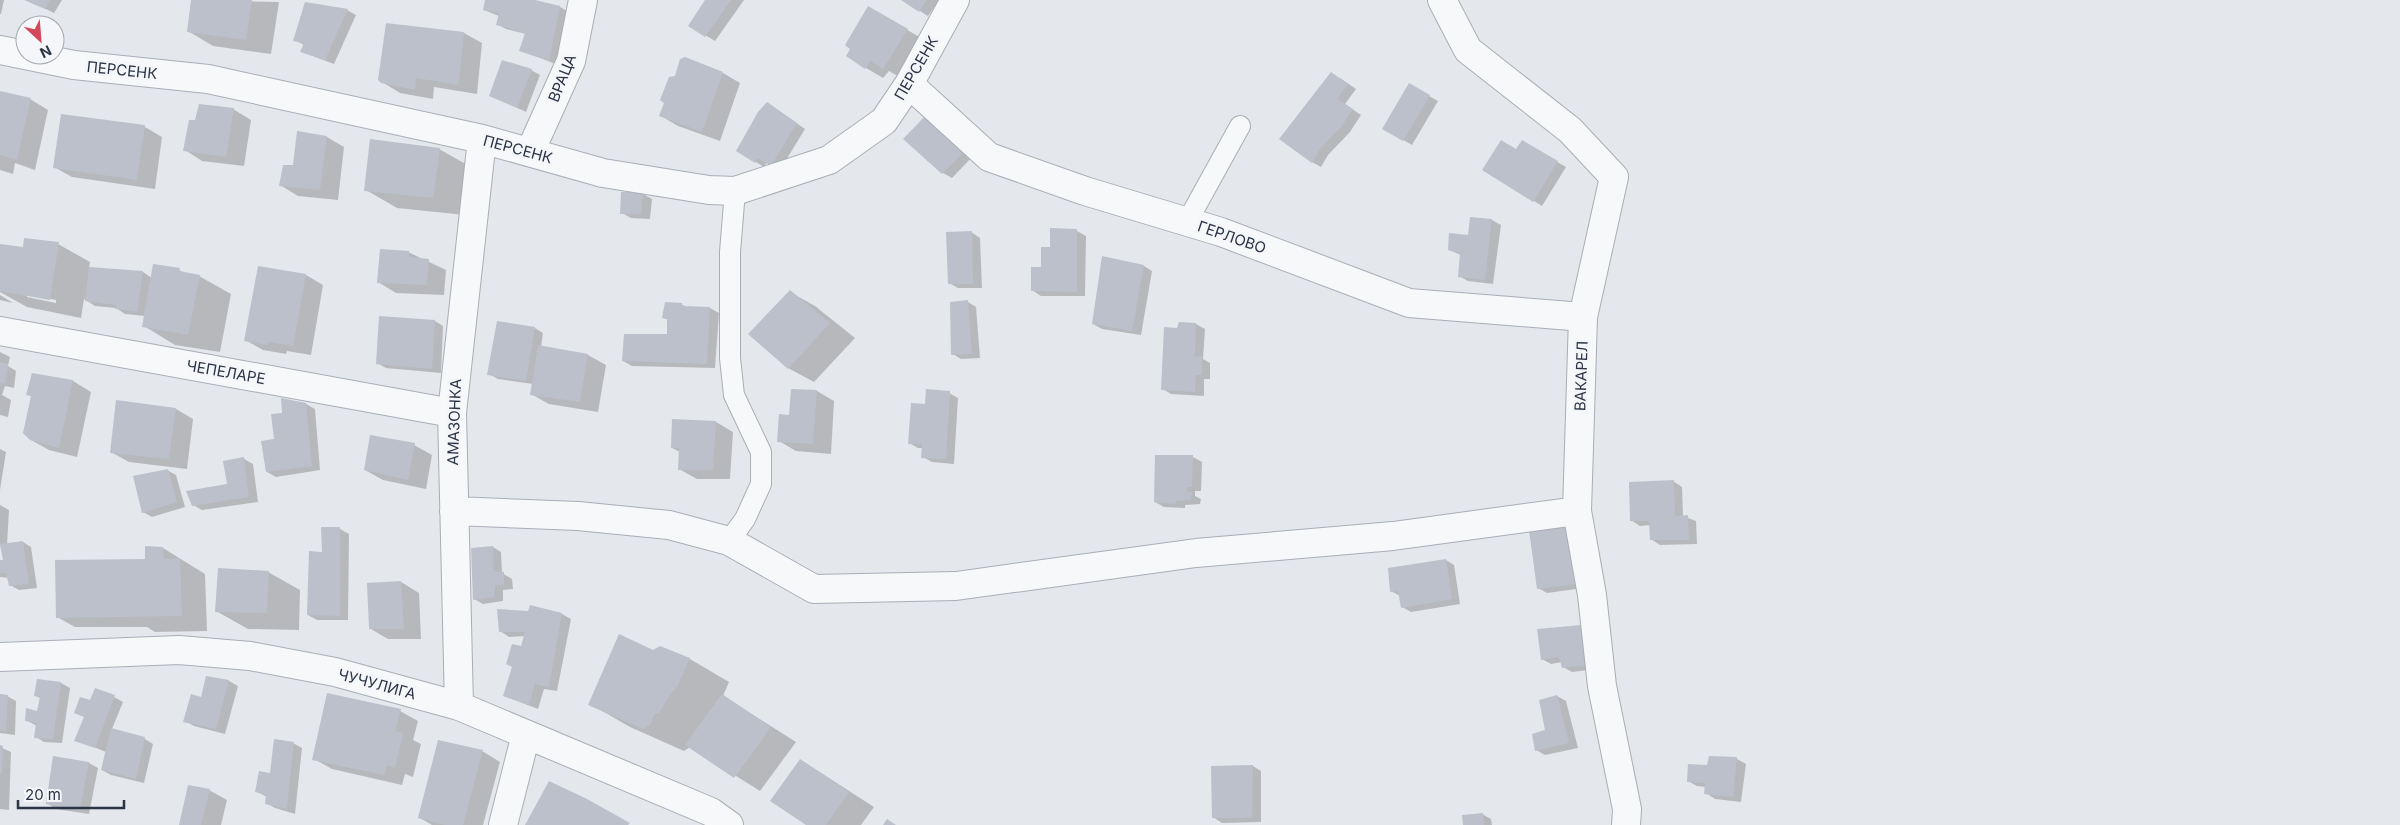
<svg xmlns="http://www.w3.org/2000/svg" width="2400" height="825" viewBox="0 0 2400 825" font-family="Inter,sans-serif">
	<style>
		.shadow { fill: #0003; fill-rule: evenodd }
		.building { fill: #bbc0ca }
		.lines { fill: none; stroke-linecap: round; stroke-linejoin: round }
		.service-casing { stroke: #a9aeb7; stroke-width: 22 }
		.minor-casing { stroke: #a9aeb7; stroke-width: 30 }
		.service { stroke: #f7f8fa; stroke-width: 20 }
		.minor { stroke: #f7f8fa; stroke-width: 28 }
		.labels { text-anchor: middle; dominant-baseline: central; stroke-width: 5; stroke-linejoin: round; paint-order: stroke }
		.street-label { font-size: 15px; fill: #2b3445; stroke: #f4f6f9 }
	</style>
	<rect width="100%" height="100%" fill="#e4e7ec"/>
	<path class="shadow" d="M0,0h4l-3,14h-1z
		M27,0h35l-8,13z
		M193,0l86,2 -8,52 -58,-8 -25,-15z
		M486,0h46l28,7 9,5 -11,53 -38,-15 6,-16 -20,-5 -9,-5 2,-8 -15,-6z
		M706,0h38l-29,41 -25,-15z
		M903,0h36l-11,16z
		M868,8l57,32 -24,38 -12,-7 -6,7 -17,-10z
		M347,10l9,5 -22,49 -32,-12 2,-7 -9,-5z
		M464,33l18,10 -5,51 -43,-7 -1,12 -33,-6 -18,-11z
		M531,70l9,5 -14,37 -36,-17z
		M723,73l17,10 -20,58 -42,-15 -17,-10z
		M1340,78l16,11 -11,15 16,11 -11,17 -22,23 -7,12 -9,-5z
		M1409,85l29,16 -26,44 -28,-16z
		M0,92l30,7 18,11 -13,60 -20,-7 -2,11 -13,-4z
		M233,109l18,11 -7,46 -42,-5 -17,-11 11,-28z
		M776,109l29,20 -25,41 -13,-8 -3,5 -26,-16z
		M145,127l17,10 -7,52 -83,-12 -18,-10z
		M327,137l17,10 -6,53 -40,-4 -18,-11 14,-18z
		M905,139l70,15 -23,24 -9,-5z
		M1522,142l44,25 -24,39 -58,-36 32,-19z
		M439,149l32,18 -6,48 -68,-7 -31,-18z
		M643,194l9,5 -2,20 -19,-1 -9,-5z
		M1471,218l21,2 9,5 -8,59 -25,-3 -9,-5 2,-21 -12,-5 20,-13z
		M1077,231l9,5 -1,60h-44l-9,-6 19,-42z
		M971,232l9,6 2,50h-24l-9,-5z
		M58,244l32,18 -1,6 54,4 9,6 27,-8 7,4 13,2 32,18 -11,58 -45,-7 -31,-19 1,-10 -20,-2 -9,-6 -21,-2 -11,-7 -3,19 -54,-11 -27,-15v-47l24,4zM27,295l29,5v3l-29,-6z
		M408,252l38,18 -2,25 -48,-2 -18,-11z
		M1144,266l8,5 -11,64 -39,-6 -9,-5z
		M306,275l17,10 -12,70 -24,-4 -1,3 -23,-4 -18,-10z
		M790,292l25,14 40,32 -41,44 -26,-14z
		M0,295l13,8 -13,-3z
		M968,302l8,5 4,51 -19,1 -8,-5z
		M681,304l7,4h22l9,5 -4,55 -83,-2 -9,-5 45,-25 1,-16 -5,-2z
		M435,321l8,5 -2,47 -55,-5 -9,-5z
		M1196,324l9,5 -2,30 7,4v16h-6v17l-33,-2 -8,-5 15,-60z
		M535,328l8,5 -2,14 47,8 18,10 -8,47 -49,-8 -18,-10 2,-10 -35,-5 -9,-5z
		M0,352l10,5 -2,9 8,5 -2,17 -9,-2 -3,9 9,5 -3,17 -8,-2z
		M33,374l40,7 18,11 -14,65 -28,-7 -18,-10 1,-43 -5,-3z
		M817,391l17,10 -3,53 -35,-3 -17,-10 11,-25z
		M949,393l9,5 -4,66 -22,-2 -9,-5v-9h-5l-9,-5 17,-38z
		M306,404l9,5 5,61 -44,7 -9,-5 16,-58z
		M176,409l17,10 -6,50 -58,-7 -18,-10z
		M716,422l17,10 -3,47h-33l-18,-10 1,-17 -8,-4z
		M414,445l18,10 -6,34 -43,-9 -18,-10z
		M0,449l6,3 -6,38z
		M1193,457l9,5 -1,29h-6v5l6,3 -1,5 -15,1v3l-21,-1 -9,-5z
		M244,459l9,5 5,38 -56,8 -9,-5 35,-20z
		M167,470l9,5 9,32 -33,10 -9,-5z
		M1673,481l9,6 1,29 13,5 1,23 -37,1 -8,-5 -1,-15 -11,1 -9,-6z
		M0,505l9,5 -2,35 16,-3 8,5 6,41 -18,2 -9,-5 -1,-7 -9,-1v-16h4l-4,-17z
		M323,528l17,1 9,5 -1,86h-31l-9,-5 15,-62z
		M1577,531l7,57 -37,5 -9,-5z
		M493,547l8,5 1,21 10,6 1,10 -10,1v11l-20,3 -9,-5z
		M163,548l42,26 2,57 -52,1 -8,-5h-72l-18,-10z
		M1446,560l8,5 6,39 -49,8 -9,-5 -2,-11 -9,-5z
		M268,572l32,18 -1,40 -51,-1 -32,-18z
		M401,582l18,11 2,46h-33l-17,-10z
		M529,612l33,2 9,5 -14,72 -13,-2 -6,20 -34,-13 21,-60 -16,1 -9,-6z
		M1539,630l57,39 -24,3 -9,-5 -1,-5 -11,2 -9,-5z
		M660,647l30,12 39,23 -6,14 73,46 -36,49 -70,-44 -6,4 -54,-24 -40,-23z
		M207,678l22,3 9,5 -13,48 -31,-8 -9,-5 17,-22z
		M38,680l23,3 9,5 -8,55 -18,-1 -8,-5 1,-11 -11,-6 11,-8 4,-13 -6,-4z
		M0,696h7l9,5 -1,34 -15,-2z
		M1557,696l9,5 12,47 -33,7 -9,-5 10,-19z
		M114,697l9,5 -11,27 33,10 8,5 -9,39 -33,-8 -9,-5 4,-18 -30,-12 15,-38z
		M400,711l18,10 -5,19 8,4 -8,33 -8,-3 -3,11 -70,-16 -18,-10z
		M293,743l9,5 -7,66 -20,-6 -9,-5 1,-6 -11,-6z
		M0,747l11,5 -2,58 -9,-1z
		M482,751l18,11 -17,63h-51l-12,-7z
		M54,758l35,5 9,5 -9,46 -33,-5 -9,-6z
		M1737,759l9,5 -5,38 -26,-3 -9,-6v-6l-9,-1 -9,-5 20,-14z
		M801,760l73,47 -13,18h-53z
		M1253,766l8,5v51l-39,1 -9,-6z
		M209,790l18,10 -6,25h-41z
		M1482,814l9,5 1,6h-28z"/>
	<path class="building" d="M24,0h26l-5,9z
		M191,0h61l-6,40 -59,-8z
		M485,0h50l25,6 -11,55 -30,-10 6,-18 -29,-8 3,-12 -16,-3z
		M705,0h26l-26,37 -17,-11z
		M901,0h26l-8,12z
		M305,2l43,7 -23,51 -25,-8 4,-9 -11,-2z
		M868,6l40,23 -25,40 -12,-8 -6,8 -19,-13 4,-7 -5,-4z
		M386,23l78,9 -5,53 -43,-7 -1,12 -34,-7 -3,-3z
		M685,57l38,15 -21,60 -43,-16 5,-13 -4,-3 9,-23 6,-1 5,-17z
		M502,60l30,9 -15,39 -28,-12z
		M1331,72l17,12 -11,15 16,10 -12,18 -22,23 -7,13 -33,-24z
		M1409,83l21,12 -27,46 -21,-12z
		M0,91l31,7 -14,62 -17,-5z
		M767,102l30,21 -26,43 -13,-8 -3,5 -19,-12 22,-39z
		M199,104l35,4 -8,49 -43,-6 6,-31h6z
		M928,113l39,36 -25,25 -39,-35z
		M61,114l84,11 -8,55 -84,-12z
		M297,131l30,5 -7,54 -41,-4 4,-21h10z
		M370,139l70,9 -7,50 -69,-7z
		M1501,140l15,9 6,-9 36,21 -25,41 -51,-32z
		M621,192h22l-2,22h-21z
		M1470,217l22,2 -7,61 -27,-3 2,-24 -12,-3 1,-17 19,2z
		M1050,228l27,1v63l-46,-1v-24h10v-20h9z
		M972,231l1,53h-25l-2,-52z
		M24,238l35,4 -9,58 -50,-9v-47l23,3z
		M380,249l29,2v6l20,2 -2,26 -50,-2z
		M1102,256l42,9 -12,66 -40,-7z
		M153,264l27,4 -1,3 21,4 -12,60 -46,-8z
		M258,266l48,8 -13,72 -24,-4 -1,3 -24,-4z
		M89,267l54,4 -6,41 -22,-3 1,-4 -31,-4z
		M790,290l40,33 -42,46 -40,-35z
		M968,300l4,54 -21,1 -1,-53z
		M665,302l17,1 -1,3 29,1 -3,57 -85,-3 2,-27h43v-15l-5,-1z
		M379,316l56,4 -3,49 -56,-5z
		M497,321l38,6 -9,54 -39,-6z
		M1179,322l17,1 -1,34 7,-1v19h-6l-1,17 -34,-2 3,-63 13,1z
		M538,345l50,9 -8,48 -50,-7z
		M0,362l8,2 -3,20 -5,-1z
		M32,373l41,7 -14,68 -29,-8 -7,-7 8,-37 -5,-1z
		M791,389l26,1 -4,54 -36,-2 2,-28 10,1z
		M926,389l24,2 -4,68 -25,-1 1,-14h-14l3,-41 14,1z
		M281,398l25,5 6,63 -46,6 -5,-31 13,-2 -3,-25 11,-1z
		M116,400l60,8 -7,51 -59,-6z
		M672,419l44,2 -3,49h-35l1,-22h-8z
		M370,435l45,8 -7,37 -44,-10z
		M1155,455h38l-1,32h-5v5h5l-1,8 -15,1v3l-22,-2z
		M244,457l5,40 -57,9 -6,-15 41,-7 -4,-23z
		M168,469l9,33 -35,11 -9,-37z
		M1674,480l1,36 13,-1 1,25h-39l-1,-19h-19l-1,-39z
		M1569,525l7,59 -39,5 -8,-59z
		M321,527h19v89l-33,-1 2,-64 13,1z
		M23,541l6,43 -20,2 -3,-13h-6v-13h3l-3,-16z
		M145,546l18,1 1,12 16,-1 2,58 -126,2 -1,-58 90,-1z
		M493,546l1,25 10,1v12l-9,2v11l-22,3 -2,-52z
		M1446,559l6,40 -51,9 -3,-17 -8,1 -2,-24z
		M218,568l51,3 -2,42 -52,-1z
		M401,581l3,48h-35l-2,-46z
		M530,605l32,8 -13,74 -14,-3 -6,21 -26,-9 9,-29 -6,-3 6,-20 9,2 4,-14h-26l-2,-23 31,2z
		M1582,625l5,40 -25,3 -3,-11 -18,3 -4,-31z
		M619,634l34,16 7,-4 30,12 -13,29 -5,5 -13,21 -5,1 -3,10 -8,5 -55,-24z
		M206,676l23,4 -13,49 -33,-7 8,-28 10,3z
		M37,679l24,3 -8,57 -19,-1 2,-15 -11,-2 1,-13 11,3 3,-14 -6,-1z
		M95,688l20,7 -20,53 -21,-7 10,-24 -10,-4 6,-16 10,3z
		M327,693l74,16 -6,22 8,2 -8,35 -8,-3 -3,10 -72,-15z
		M0,694l8,1 -2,36 -6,-1z
		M722,694l49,33 -37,51 -49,-33z
		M1557,695l12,48 -34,8 -3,-17 13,-4 -6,-30z
		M111,728l34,9 -9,42 -35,-9z
		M274,739l20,3 -7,67 -22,-5 1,-9 -11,-3 4,-21 11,2z
		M438,740l45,10 -20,75h-18l-27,-7z
		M0,745l3,1 -1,27h-2z
		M53,756l36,6 -9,48 -34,-6z
		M1709,756l28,1 -4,40 -29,-3 1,-11 -18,-1 1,-18 19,1z
		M800,759l49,33 -23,33h-20l-36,-24z
		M1253,765l-1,53h-40l-1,-52z
		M549,781l38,18 43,24 -2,2h-103z
		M188,785l22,4 -9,36h-22z
		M1483,813l1,12h-21l-1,-10z
		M887,819l9,6h-13z"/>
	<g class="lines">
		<g class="service-casing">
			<path id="service" d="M1187,222l53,-96
				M729,541l16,-22 16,-35v-32l-27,-57 -4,-37v-106l5,-61"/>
		</g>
		<g class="minor-casing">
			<path id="minor" d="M1442,0l26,50 102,80 44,47 -31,140 -6,194 15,84 10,91 25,123 -1,16
				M0,50l74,15 134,14 274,60 121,34 106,17 26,1 94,-31 55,-39 25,-37 46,-84
				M909,84l80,73 96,34 136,41 188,71 174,14
				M530,152l41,-91 12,-61
				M0,331l452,82
				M454,511l124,5 91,9 60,16 85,48 142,-3 240,-33 197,-17 184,-25
				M0,657l179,-7 71,6 85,16 124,34 252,106 18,13
				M459,706l-7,-293 30,-274
				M503,825l23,-91"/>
		</g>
		<use href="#service" class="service"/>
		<use href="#minor" class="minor"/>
	</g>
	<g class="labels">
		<g class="street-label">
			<text transform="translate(916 68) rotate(-60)">ПЕРСЕНК</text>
			<text transform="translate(122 70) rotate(6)">ПЕРСЕНК</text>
			<text transform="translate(562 78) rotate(-68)">ВРАЦА</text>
			<text transform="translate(518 149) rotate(15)">ПЕРСЕНК</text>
			<text transform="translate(1232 237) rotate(19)">ГЕРЛОВО</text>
			<text transform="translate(226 372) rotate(10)">ЧЕПЕЛАРЕ</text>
			<text transform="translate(1581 376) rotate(-88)">ВАКАРЕЛ</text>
			<text transform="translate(454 422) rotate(-88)">АМАЗОНКА</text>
			<text transform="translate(377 684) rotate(15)">ЧУЧУЛИГА</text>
		</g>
	</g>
	<g transform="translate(40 40) rotate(154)"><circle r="24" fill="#f4f6f9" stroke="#a4a8b1"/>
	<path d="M0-4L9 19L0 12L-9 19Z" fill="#d1495b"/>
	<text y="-8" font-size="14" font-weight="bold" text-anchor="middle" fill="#2b3445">N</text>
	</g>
	<path d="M18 800v8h106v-8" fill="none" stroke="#2b3445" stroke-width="2.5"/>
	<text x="25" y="800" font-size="15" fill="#2b3445" stroke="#f4f6f9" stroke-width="4" paint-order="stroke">20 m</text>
</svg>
